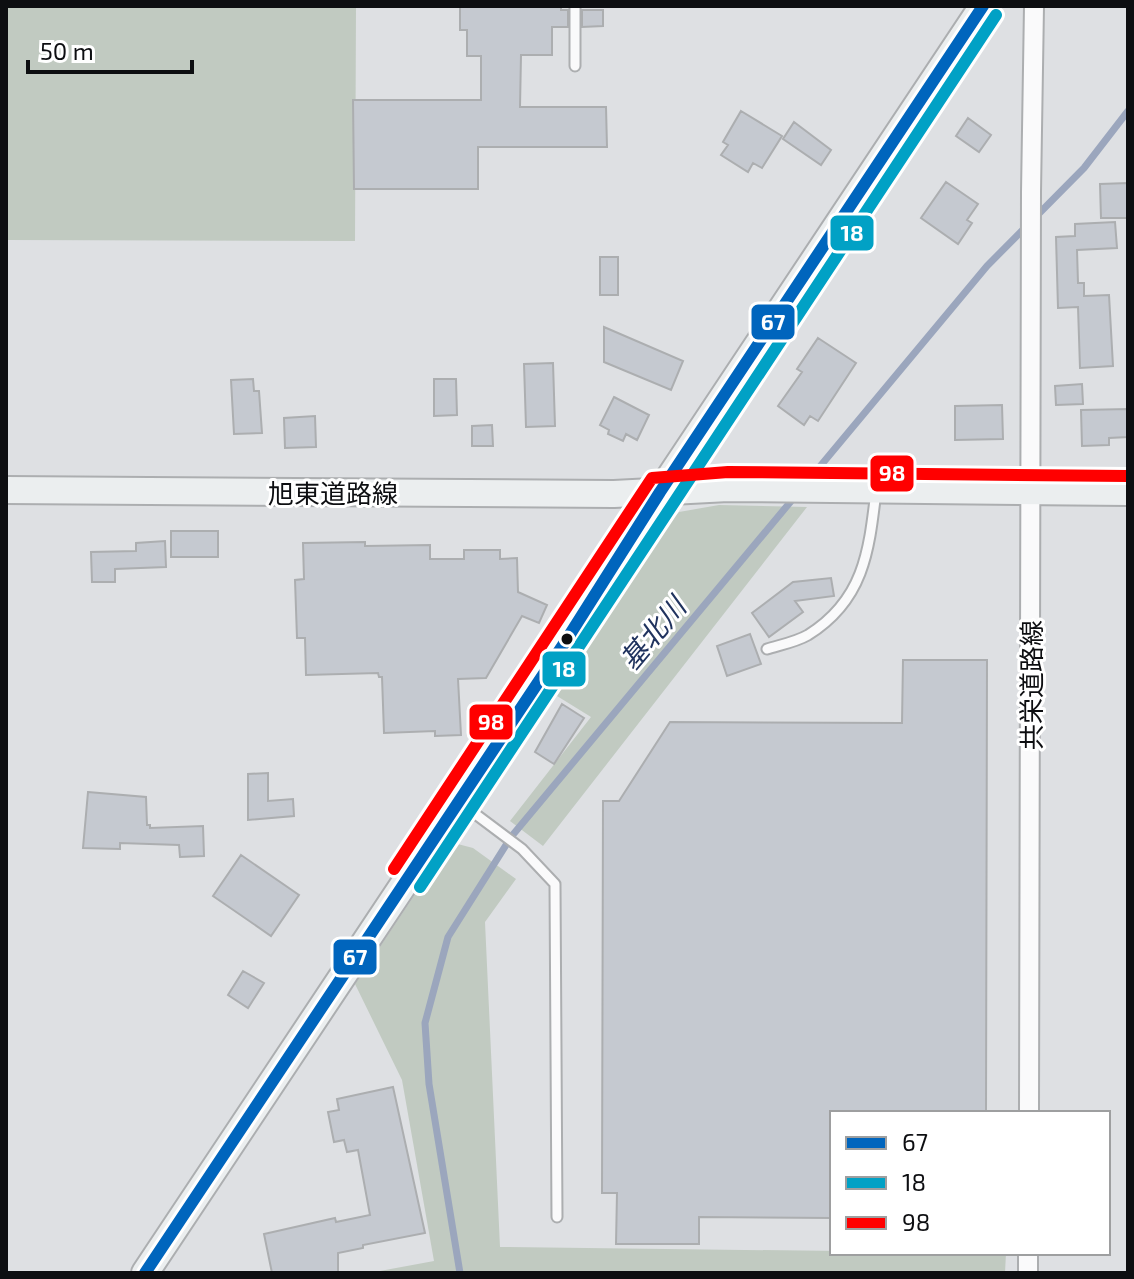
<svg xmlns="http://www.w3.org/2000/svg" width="1134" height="1279" viewBox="0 0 1134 1279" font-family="'Exo 2','Noto Sans JP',sans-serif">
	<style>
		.green { fill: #c1cac1 }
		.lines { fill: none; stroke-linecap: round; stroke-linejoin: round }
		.stream { stroke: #9ba6bd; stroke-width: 7 }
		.building { fill: #c5c9d0; stroke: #acaeb0; stroke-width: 2 }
		.lane-casing { stroke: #acaeb0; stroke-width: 13 }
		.street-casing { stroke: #acaeb0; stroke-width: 22 }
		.secondary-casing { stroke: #acaeb0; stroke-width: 30 }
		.lane { stroke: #fafafb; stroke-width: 9 }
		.street { stroke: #fafafb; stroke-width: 18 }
		.secondary { stroke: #ebeeef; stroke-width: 26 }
		.bus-1-casing { stroke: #fff; stroke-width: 18 }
		.bus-2-casing { stroke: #fff; stroke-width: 18 }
		.bus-3-casing { stroke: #fff; stroke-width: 18 }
		.bus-1 { stroke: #0065bd; stroke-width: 12 }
		.bus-2 { stroke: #01a1c5; stroke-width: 12 }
		.bus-3 { stroke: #f00; stroke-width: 12 }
		.bus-dot { fill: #0d0e11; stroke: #fff; stroke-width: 3 }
		.labels { text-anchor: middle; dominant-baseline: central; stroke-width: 6; stroke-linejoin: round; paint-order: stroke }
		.street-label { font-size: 26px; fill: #0d0e11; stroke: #fff }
		.water-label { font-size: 28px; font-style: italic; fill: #20335e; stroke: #fff }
		.line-badge { stroke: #fff; stroke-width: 3 }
		.badge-label { font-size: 22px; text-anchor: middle; font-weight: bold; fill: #fff }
	</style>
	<rect width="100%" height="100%" fill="#dee0e3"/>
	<path class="green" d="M6,6h350l-1,235 -349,-1z
		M719,505l88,2 -264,339 -33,-25 81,-104 -34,-21 106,-168 16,-16z
		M450,842l23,6 43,31 -31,43 15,325 506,6 -1,20h-636l65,-12 -32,-181 -47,-96z"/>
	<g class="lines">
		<path class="stream" d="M807,482l180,-216 97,-98 44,-57
			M460,1273l-31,-189 -4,-61 23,-86 63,-100 286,-343"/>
	</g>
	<path class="building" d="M460,6h101v4h7v17h-16v28h-31l-1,52h86l1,40h-129v42h-124l-1,-89h128v-44h-14v-26h-7z
		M582,10h21v16l-21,1z
		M741,111l41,25 -20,32 -9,-5 -5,9 -27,-17 7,-10 -5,-3z
		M968,118l23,17 -12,17 -23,-16z
		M794,122l37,28 -10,15 -38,-26z
		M946,182l32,22 -11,16 5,3 -14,21 -37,-26z
		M1128,183v35h-27l-1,-34z
		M1115,222l2,26 -40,2 1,33h6v13l25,-1 4,71 -33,2 -2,-61 -20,1 -2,-71 19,-1v-12z
		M600,257h18v38h-18z
		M604,327l79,34 -12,29 -67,-28z
		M818,338l38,25 -38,58 -8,-5 -6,9 -26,-19 24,-34 -5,-3z
		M553,363l2,63 -29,1 -2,-63z
		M253,379l1,12h5l3,42 -28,1 -3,-54z
		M434,379h22l1,36 -23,1z
		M1082,384l1,20 -27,1 -1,-19z
		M614,397l35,18 -12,25 -11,-6 -3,7 -15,-7 1,-4 -9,-5z
		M1002,405l1,34 -48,1v-34z
		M1128,409v28l-19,1v7l-27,1 -1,-36z
		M315,416l1,31 -31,1 -1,-30z
		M492,425l1,21h-21v-20z
		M171,531h47v26h-47z
		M165,541l1,26 -51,2v13h-23l-1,-30 45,-1v-8z
		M365,542v4l65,-1v14h34v-9h36v9l17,-1 1,34 29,13 -8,18 -17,-7 -36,62 -28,1 3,56 -26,1v-5l-51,2 -2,-56h-3l-1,-4 -72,2 -1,-37h-8l-2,-58 9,-1 -1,-36z
		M831,578l3,18 -39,5 8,11 -34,25 -17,-24 41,-31z
		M750,634l11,30 -34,12 -10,-30z
		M903,660h84l-1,453h-154v105l-133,-1v27h-83l1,-51h-15l1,-392h16l51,-79 232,1z
		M562,704l22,14 -30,46 -19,-12z
		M268,773v28l25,-2 1,17 -46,4v-46z
		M88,792l58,5 1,28h3v3l53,-2 1,30 -24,1 -1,-12 -59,-2v6l-37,-1z
		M241,855l58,40 -28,41 -58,-40z
		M243,971l21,12 -16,25 -20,-13z
		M393,1087l32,146 -62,12v3l-25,5v20h-66l-8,-39 71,-16 1,4 34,-7 -12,-65 -11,2 -3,-12 -10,2 -6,-30 11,-2 -2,-11z"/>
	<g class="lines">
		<g class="lane-casing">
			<path id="lane" d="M575,66v-60
				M767,649c13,-4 29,-7 41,-14 56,-35 61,-84 68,-144
				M462,804l60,45 33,35 2,333"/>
		</g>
		<g class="street-casing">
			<path id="street" d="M1029,1113l2,-921 3,-186
				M1028,1273v-20"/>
		</g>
		<g class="secondary-casing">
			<path id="secondary" d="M6,490l608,4 114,-6 400,4
				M145,1273l422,-634 93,-147 323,-486"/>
		</g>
		<use href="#lane" class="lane"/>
		<use href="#street" class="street"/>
		<use href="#secondary" class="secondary"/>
		<g class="bus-1-casing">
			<path id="bus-1" d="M145,1273l422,-634 93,-147 323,-486"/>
		</g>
		<g class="bus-2-casing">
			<path id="bus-2" d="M420,887l576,-872"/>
		</g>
		<g class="bus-3-casing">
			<path id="bus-3" d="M394,869l258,-391 76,-6 400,4"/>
		</g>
		<use href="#bus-1" class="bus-1"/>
		<use href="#bus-2" class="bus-2"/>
		<use href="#bus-3" class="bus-3"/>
	</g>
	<circle class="bus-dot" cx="567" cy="639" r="7"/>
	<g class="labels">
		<g class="street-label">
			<text x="333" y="492">旭東道路線</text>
			<text transform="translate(1030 685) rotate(-90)">共栄道路線</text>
		</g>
		<g class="water-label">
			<text transform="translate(652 633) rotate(-50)">基北川</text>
		</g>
	</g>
	<g class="line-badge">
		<rect x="829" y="214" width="46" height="38" rx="8" fill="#01a1c5"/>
		<rect x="750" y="303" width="46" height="38" rx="8" fill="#0065bd"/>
		<rect x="869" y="454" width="46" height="39" rx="8" fill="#f00"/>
		<rect x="541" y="650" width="46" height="38" rx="8" fill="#01a1c5"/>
		<rect x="468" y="703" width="46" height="38" rx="8" fill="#f00"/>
		<rect x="332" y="938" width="46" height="38" rx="8" fill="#0065bd"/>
	</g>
	<g class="badge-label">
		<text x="852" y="241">18</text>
		<text x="773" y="330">67</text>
		<text x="892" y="481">98</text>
		<text x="564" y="677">18</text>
		<text x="491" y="730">98</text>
		<text x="355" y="965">67</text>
	</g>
	<rect width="1134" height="1279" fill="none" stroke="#0d0e11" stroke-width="16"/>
	<rect x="830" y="1111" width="280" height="144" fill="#ffffff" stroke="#9e9fa0" stroke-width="2"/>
	<rect x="846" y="1137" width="40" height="12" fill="#0065bd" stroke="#9e9fa0" stroke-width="2"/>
	<text x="902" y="1151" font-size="24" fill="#0d0e11">67</text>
	<rect x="846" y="1177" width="40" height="12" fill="#01a1c5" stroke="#9e9fa0" stroke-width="2"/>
	<text x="902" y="1191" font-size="24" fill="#0d0e11">18</text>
	<rect x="846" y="1217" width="40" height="12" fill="#ff0000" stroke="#9e9fa0" stroke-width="2"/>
	<text x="902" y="1231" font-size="24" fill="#0d0e11">98</text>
	<path d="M28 60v12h164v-12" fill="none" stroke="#0d0e11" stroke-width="4"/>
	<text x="40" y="60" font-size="24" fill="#0d0e11" stroke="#ffffff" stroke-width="6" paint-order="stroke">50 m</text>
</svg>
